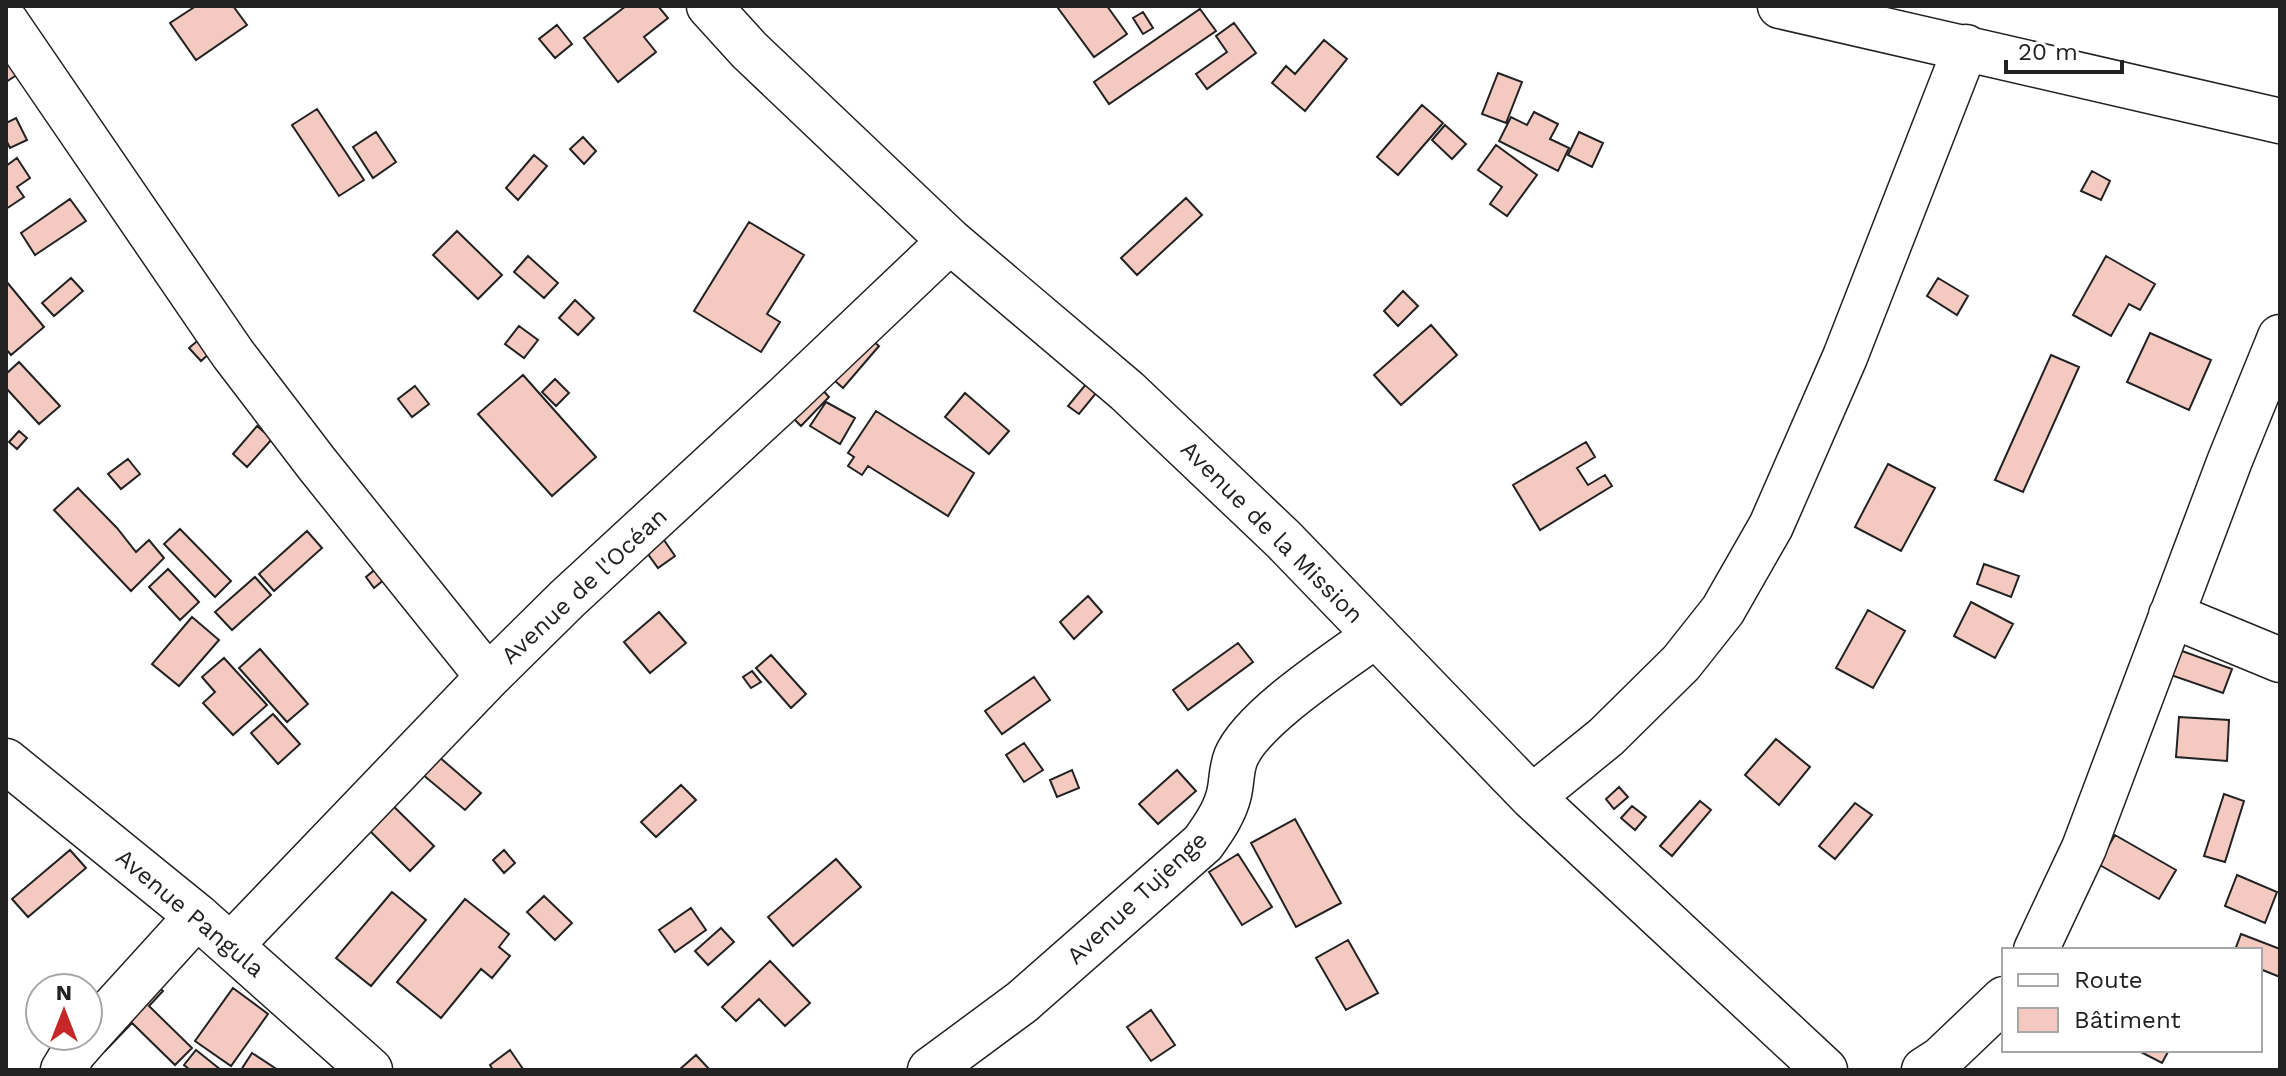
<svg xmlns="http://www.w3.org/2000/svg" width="2286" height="1076" viewBox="0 0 2286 1076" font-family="'Work Sans',sans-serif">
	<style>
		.building { fill: #f3c9c0; stroke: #222; stroke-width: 2 }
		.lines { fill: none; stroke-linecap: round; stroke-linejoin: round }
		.minor-casing { stroke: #222; stroke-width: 47 }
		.minor { stroke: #fff; stroke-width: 44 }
		.labels { text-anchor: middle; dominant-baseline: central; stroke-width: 6; stroke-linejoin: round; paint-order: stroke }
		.street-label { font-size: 24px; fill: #222; stroke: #fff }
	</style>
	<rect width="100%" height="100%" fill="#fff"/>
	<path class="building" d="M196,6h37l14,19 -51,35 -26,-37z
		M626,6h32l10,12 -24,19 12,15 -38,30 -34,-44z
		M1061,6h46l20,28 -33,23 -36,-49z
		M1200,9l16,22 -107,73 -15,-22z
		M1143,12l10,16 -10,6 -10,-16z
		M1234,23l22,30 -49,36 -11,-15 31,-22 -11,-16z
		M557,25l15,19 -17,14 -16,-19z
		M1324,40l23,19 -42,52 -33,-28 14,-17 9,8z
		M6,41l20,28 -20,13z
		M1498,73l24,9 -16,41 -24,-9z
		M1422,105l21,18 -45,52 -21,-18z
		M317,109l47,71 -25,16 -47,-71z
		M1534,112l24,12 -8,15 19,9 -11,23 -59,-30 12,-24 16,8z
		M16,118l11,22 -17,8 -4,-8v-17z
		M1445,125l21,19 -14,15 -20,-19z
		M376,132l20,30 -23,16 -20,-31z
		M1579,132l24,11 -11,24 -24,-12z
		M583,137l13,14 -12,13 -14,-15z
		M1496,145l41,30 -30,41 -17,-12 12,-17 -24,-17z
		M534,155l13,11 -29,34 -12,-12z
		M17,158l13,20 -13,9 7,10 -18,12v-43z
		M2092,171l18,10 -9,19 -20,-9z
		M1186,198l16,17 -65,60 -16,-17z
		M70,199l16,22 -51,34 -14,-22z
		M749,222l55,33 -37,59 13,8 -19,30 -67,-41z
		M457,231l45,44 -24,24 -45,-44z
		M528,256l30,27 -14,15 -30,-26z
		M2106,256l49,28 -15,26 -11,-6 -18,32 -38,-21z
		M71,278l12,13 -29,25 -12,-13z
		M1938,278l30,18 -11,19 -30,-19z
		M6,281l38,46 -33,28 -5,-6z
		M1403,291l15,15 -20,20 -14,-15z
		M575,300l19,18 -16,17 -19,-17z
		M1431,325l26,30 -56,50 -27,-30z
		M519,326l19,14 -14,18 -19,-14z
		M209,331l11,13 -19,17 -12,-13z
		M862,332l17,14 -36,42 -16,-14z
		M2150,333l61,27 -22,50 -62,-28z
		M2051,355l28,12 -56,125 -28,-12z
		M19,362l41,44 -21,18 -33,-36v-14z
		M523,375l73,82 -44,39 -74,-82z
		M555,379l14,14 -13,13 -14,-14z
		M1086,384l11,8 -18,22 -11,-8z
		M415,386l14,18 -17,13 -14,-18z
		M819,386l10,11 -28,29 -11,-11z
		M965,393l44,38 -20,23 -44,-37z
		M826,402l29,16 -15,26 -30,-18z
		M876,411l98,62 -26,43 -80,-50 -6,9 -14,-9 6,-9 -6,-4z
		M257,426l15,13 -25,28 -14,-13z
		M19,431l8,7 -10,11 -8,-7z
		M1586,442l9,15 -18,11 11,17 17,-10 7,11 -72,44 -27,-45z
		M128,459l12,15 -19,15 -13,-15z
		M1888,464l47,24 -34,63 -46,-24z
		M78,488l39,40 19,24 13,-12 15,18 -33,33 -77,-81z
		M655,527l20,29 -17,12 -21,-29z
		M180,529l51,52 -16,16 -51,-53z
		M307,531l15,17 -48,43 -15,-17z
		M384,562l8,11 -18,15 -8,-11z
		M1984,564l35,12 -8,21 -34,-13z
		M168,569l31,33 -19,18 -31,-33z
		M255,577l16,18 -39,35 -17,-18z
		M1088,596l14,16 -28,27 -14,-17z
		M1971,602l42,22 -18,34 -41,-22z
		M1868,610l37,21 -32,57 -37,-20z
		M659,612l27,31 -36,30 -26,-31z
		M192,617l27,23 -40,46 -27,-22z
		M1238,643l15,19 -65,48 -15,-20z
		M2171,647l61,22 -9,24 -61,-21z
		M260,649l48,55 -21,18 -48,-54z
		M771,655l35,39 -15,14 -35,-40z
		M224,658l43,47 -34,30 -30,-32 12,-11 -13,-15z
		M752,671l9,11 -10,6 -8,-11z
		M1034,677l16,23 -48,34 -17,-23z
		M273,714l27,30 -22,20 -27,-31z
		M2179,717l50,3 -2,41 -51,-4z
		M1776,739l34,28 -31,38 -34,-30z
		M1024,743l19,27 -19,12 -18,-27z
		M438,756l43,37 -16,17 -43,-36z
		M1072,770l7,18 -22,9 -7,-17z
		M1177,770l19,21 -38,33 -19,-20z
		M681,785l15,15 -40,37 -15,-15z
		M1619,787l9,10 -14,12 -8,-10z
		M381,794l53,52 -24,25 -53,-53z
		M2224,794l20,7 -19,61 -21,-6z
		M1700,801l11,9 -39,46 -12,-10z
		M1855,803l17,12 -37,44 -16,-13z
		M1632,806l14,11 -11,13 -14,-12z
		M1295,819l46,84 -45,24 -45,-84z
		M2115,835l61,35 -17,29 -61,-35z
		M70,850l16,18 -58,49 -16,-18z
		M504,850l11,13 -11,10 -11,-13z
		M1238,854l34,53 -30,18 -33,-53z
		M836,859l25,28 -68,59 -25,-29z
		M2237,875l40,17 -12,31 -40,-17z
		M392,892l34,28 -55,66 -35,-28z
		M544,896l28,27 -17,17 -28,-28z
		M465,899l44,35 -10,13 11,9 -18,22 -11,-9 -40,49 -44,-36z
		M691,908l15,22 -31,22 -16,-22z
		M721,928l13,14 -26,23 -13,-14z
		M2241,934l39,15v28l-20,-8v-19h-25z
		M1348,940l30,53 -32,17 -30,-52z
		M770,961l40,42 -25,23 -26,-27 -23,22 -14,-14z
		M149,978l14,13 -14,15 43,42 -17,17 -43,-42 -27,28 -14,-13z
		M233,988l35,26 -37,52 -36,-25z
		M1151,1010l24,35 -24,16 -24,-34z
		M196,1050l25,20h-31l-6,-5z
		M510,1050l13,19 -30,1 -3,-5z
		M2137,1050h32l-7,13z
		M252,1053l26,17h-37z
		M696,1055l14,15h-31z"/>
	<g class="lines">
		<g class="minor-casing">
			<path id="minor" d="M709,6l40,44 201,191 177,150 157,149 248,257 293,273
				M1780,6l500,115
				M6,22l227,332 84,110 171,213
				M2171,615l109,45
				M6,761l191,155 173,154
				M1532,797l74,-60 75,-74 42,-53 48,-84 74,-169 121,-310
				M231,945l257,-268 79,-78 220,-203 163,-155
				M2036,950l48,-102 146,-388 50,-123
				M88,1036l109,-120
				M63,1070l11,-18 14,-16
				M930,1070l92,-68 181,-159c10,-14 22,-31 26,-49 3,-12 2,-25 7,-37 17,-40 103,-95 140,-122
				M1924,1070l17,-11 63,-60"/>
		</g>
		<use href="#minor" class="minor"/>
	</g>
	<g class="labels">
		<g class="street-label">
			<text transform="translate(1272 532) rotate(45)">Avenue de la Mission</text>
			<text transform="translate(584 586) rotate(-43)">Avenue de l'Océan</text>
			<text transform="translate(1137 898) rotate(-43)">Avenue Tujenge</text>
			<text transform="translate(190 913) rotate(40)">Avenue Pangula</text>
		</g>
	</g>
	<rect width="2286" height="1076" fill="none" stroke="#222222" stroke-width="16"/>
	<rect x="2002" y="948" width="260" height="104" fill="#ffffff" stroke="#a7a7a7" stroke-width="2"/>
	<rect x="2018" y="974" width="40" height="12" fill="#ffffff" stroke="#a7a7a7" stroke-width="2"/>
	<text x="2074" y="988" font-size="24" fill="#222222">Route</text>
	<rect x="2018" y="1008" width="40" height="24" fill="#f3c9c0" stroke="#a7a7a7" stroke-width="2"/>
	<text x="2074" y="1028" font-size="24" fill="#222222">Bâtiment</text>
	<g transform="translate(64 1012)"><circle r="38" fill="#ffffff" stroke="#a7a7a7" stroke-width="2"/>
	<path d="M0-6L14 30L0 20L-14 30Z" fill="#c62828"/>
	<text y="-12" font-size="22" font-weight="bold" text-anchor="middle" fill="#222222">N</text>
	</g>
	<path d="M2006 60v12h116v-12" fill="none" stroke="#222222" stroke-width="4"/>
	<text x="2018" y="60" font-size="24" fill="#222222" stroke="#ffffff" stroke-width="6" paint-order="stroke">20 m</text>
</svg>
